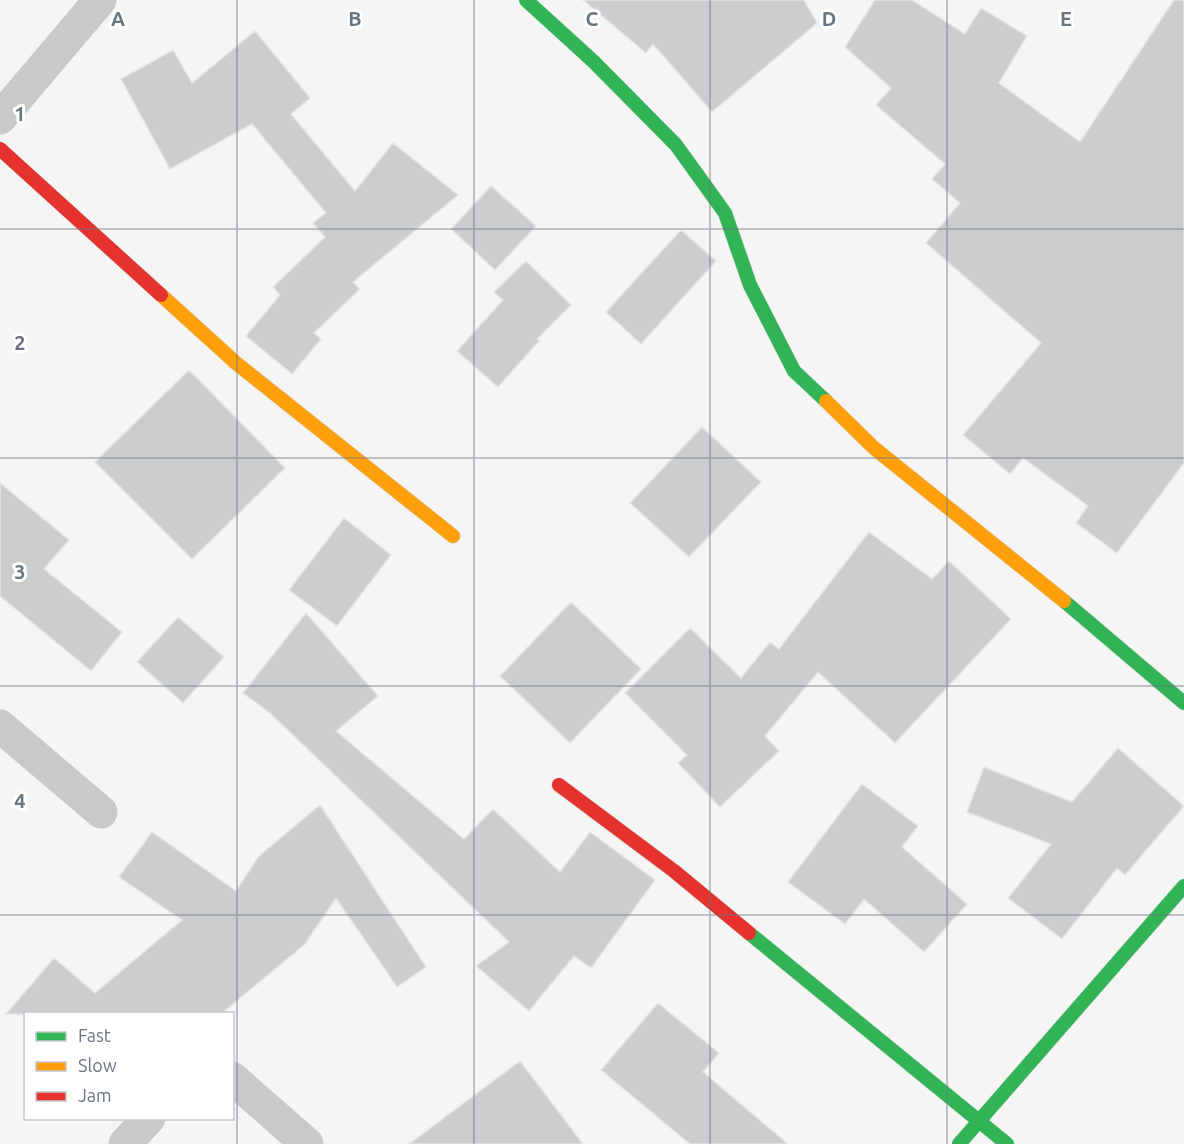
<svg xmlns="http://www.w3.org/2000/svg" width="1184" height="1144" viewBox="0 0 1184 1144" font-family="Ubuntu,sans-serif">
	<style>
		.building { fill: #cccdce; stroke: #e4e4e4; stroke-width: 1.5 }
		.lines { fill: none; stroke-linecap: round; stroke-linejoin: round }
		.fast-casing { stroke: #d2d3d3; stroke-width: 15 }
		.slow-casing { stroke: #d2d3d3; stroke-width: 15 }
		.jam-casing { stroke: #d2d3d3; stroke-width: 15 }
		.street { stroke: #c8caca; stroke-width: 33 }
		.fast { stroke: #30b455; stroke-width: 14 }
		.slow { stroke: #ff9f0a; stroke-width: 14 }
		.jam { stroke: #e5322d; stroke-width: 14 }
		.grid { fill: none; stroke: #697682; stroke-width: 1.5; stroke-opacity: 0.55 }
		.grid-label { font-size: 20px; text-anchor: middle; font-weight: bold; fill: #697682; stroke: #fff; stroke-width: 6; stroke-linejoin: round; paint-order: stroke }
	</style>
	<rect width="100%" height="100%" fill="#f5f5f5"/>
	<path class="building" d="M583,0h221l13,23 -105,89 -59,-68 -7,9z
		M875,0h37l53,34 16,-26 46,28 -28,47 81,59 94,-142h10v463l-67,90 -41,-30 12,-17 -65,-48 -13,16 -47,-39 78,-92 -115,-100 34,-40 -28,-24 13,-15 -69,-59 15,-17 -46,-41z
		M255,31l55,67 -19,16 64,77 38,-48 65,52 -105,87 7,7 -46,44 7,6 -29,35 -46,-38 34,-41 -7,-8 52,-50 -12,-14 13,-10 -74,-89 -82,45 -49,-90 52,-29 19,33z
		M491,186l45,40 -41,44 -44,-41z
		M681,230l35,31 -75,83 -35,-32z
		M526,261l45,44 -34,34 2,2 -41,46 -41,-36 46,-51 -9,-8z
		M189,370l96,98 -93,91 -97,-97z
		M702,427l59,55 -72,75 -59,-54z
		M0,483l69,57 -25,29 78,63 -31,39 -91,-75z
		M344,518l47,37 -54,71 -48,-36z
		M869,532l63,47 17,-18 62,58 -116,124 -77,-71 -53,64 14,15 -59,56 -42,-44 9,-8 -62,-62 65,-65 51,50 29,-36 9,7z
		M571,602l70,67 -71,74 -70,-67z
		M306,613l72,83 -42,35 128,108 29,-30 67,63 30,-40 65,48 -64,88 -17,-12 -45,55 -53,-45 33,-24 -239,-229 -27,-20z
		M178,617l46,40 -41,46 -46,-41z
		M1118,748l66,58 -59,69 -8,-7 -55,71 -54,-41 43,-54 -84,-32 17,-45 88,35z
		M862,784l56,42 -16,21 65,57 -43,48 -60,-53 -19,25 -57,-42z
		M320,805l106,162 -29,20 -61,-89 -31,46 -84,70h-215l48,-56 41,35 87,-73 -63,-43 33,-45 84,59 23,-35z
		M658,1003l61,50 -16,19 85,72h-98l-89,-74z
		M520,1061l63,83h-174z"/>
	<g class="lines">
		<g class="fast-casing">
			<path id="fast" d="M526,0l68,62 82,83 49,68 25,72 44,86 32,30
				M1064,601l120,102
				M749,933l258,211
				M959,1144l225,-258"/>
		</g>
		<g class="slow-casing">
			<path id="slow" d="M161,295l75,68 217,173
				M826,401l48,47 190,153"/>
		</g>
		<g class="jam-casing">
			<path id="jam" d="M0,149l161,146
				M559,785l115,86 75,62"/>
		</g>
		<path class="street" d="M0,118l100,-118
			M0,726l101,86
			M232,1078l75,66
			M125,1144l24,-26"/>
		<use href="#fast" class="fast"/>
		<use href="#slow" class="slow"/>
		<use href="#jam" class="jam"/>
	</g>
	<path class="grid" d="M237,0v1144M474,0v1144M710,0v1144M947,0v1144M0,229h1184M0,458h1184M0,686h1184M0,915h1184"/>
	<g class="grid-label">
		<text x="118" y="26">A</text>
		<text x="355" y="26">B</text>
		<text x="592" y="26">C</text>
		<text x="829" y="26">D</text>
		<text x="1066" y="26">E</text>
		<text x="20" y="121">1</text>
		<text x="20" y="350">2</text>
		<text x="20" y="579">3</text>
		<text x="20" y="808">4</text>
	</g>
	<rect x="24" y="1012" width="210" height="108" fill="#ffffff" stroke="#c3c8cd" stroke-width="1.5"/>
	<rect x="36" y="1032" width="30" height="9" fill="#30b455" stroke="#c3c8cd" stroke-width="1.5"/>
	<text x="78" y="1042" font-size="18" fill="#697682">Fast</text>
	<rect x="36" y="1062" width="30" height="9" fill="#ff9f0a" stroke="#c3c8cd" stroke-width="1.5"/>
	<text x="78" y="1072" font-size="18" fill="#697682">Slow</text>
	<rect x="36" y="1092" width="30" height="9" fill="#e5322d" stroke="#c3c8cd" stroke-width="1.5"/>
	<text x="78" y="1102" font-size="18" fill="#697682">Jam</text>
</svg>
